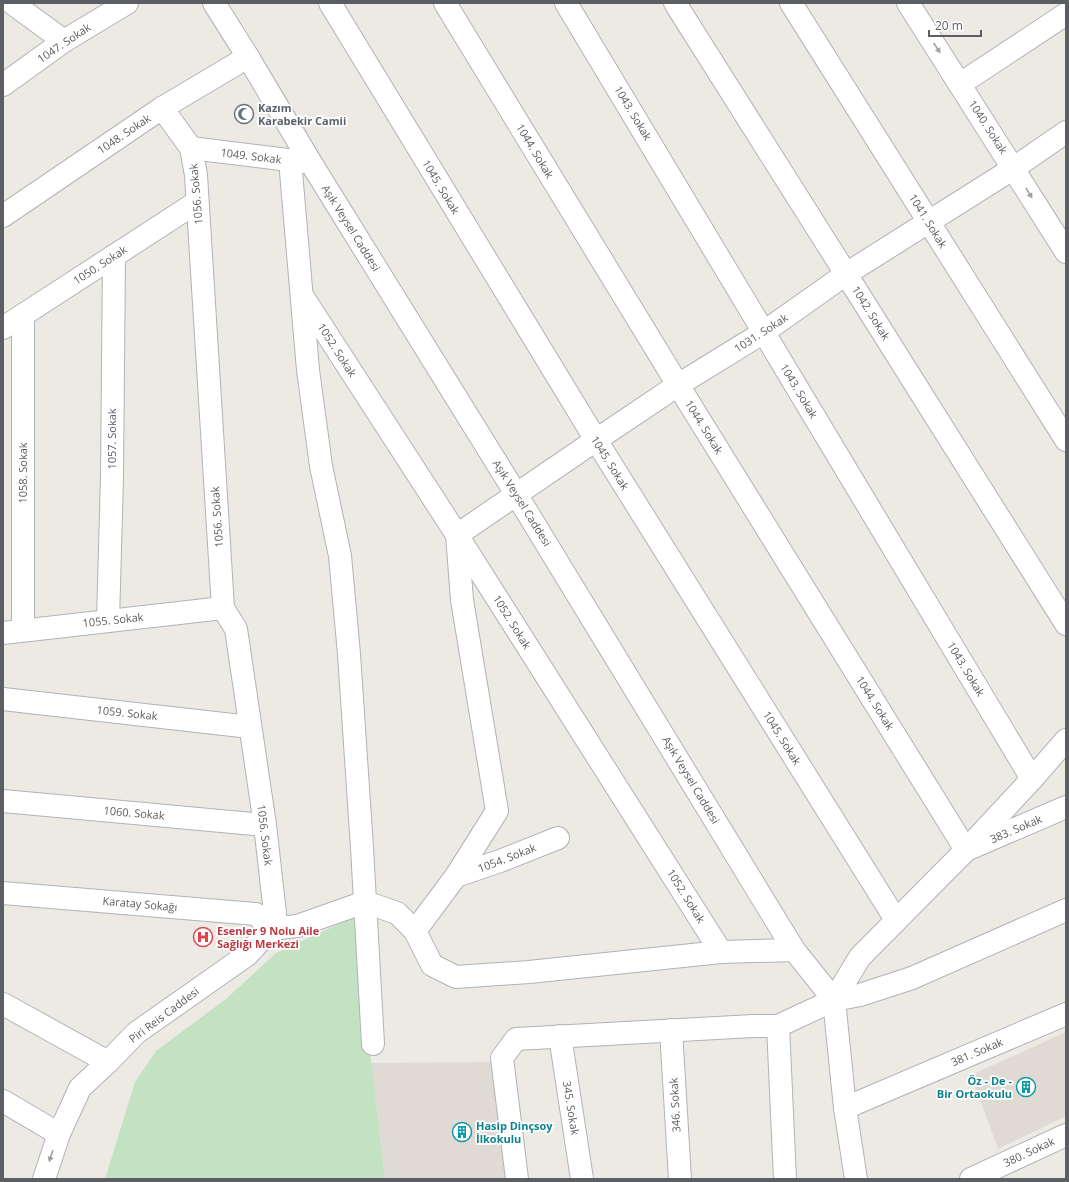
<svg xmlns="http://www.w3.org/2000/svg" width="1069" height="1182" viewBox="0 0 1069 1182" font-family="'Open Sans',sans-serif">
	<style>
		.education { fill: #dfdbd4 }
		.green { fill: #c2e2c1 }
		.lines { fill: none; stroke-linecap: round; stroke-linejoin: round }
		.minor-casing { stroke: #b0b3b7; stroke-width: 24 }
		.minor { stroke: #fff; stroke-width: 22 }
		.oneway { fill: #9d9ea1 }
		.labels { text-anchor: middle; stroke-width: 3.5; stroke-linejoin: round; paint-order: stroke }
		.street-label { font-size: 11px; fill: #5b5e62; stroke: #fff }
		.worship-label { font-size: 11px; font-weight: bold; fill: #5b616d; stroke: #fff; text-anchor: start }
		.health-label { font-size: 11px; font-weight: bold; fill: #be3a42; stroke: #fff; text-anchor: start }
		.culture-label { font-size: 11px; font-weight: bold; fill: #0d838f; stroke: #fff; text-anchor: end }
	</style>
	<rect width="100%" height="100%" fill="#eceae3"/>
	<g class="education">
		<path d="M 1066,1032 L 1066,1116 L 998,1149 L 971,1075 Z"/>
		<path d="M 492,1062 L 509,1179 L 385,1179 L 371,1063 Z"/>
	</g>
	<path class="green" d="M 354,917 L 385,1179 L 105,1179 L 135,1082 L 156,1051 L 226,999 L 276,953 Z"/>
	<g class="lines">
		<defs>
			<g id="minor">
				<path d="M 12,3 L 64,41"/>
				<path d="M 214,3 L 248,57 L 311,163 L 516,494 L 794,950 L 834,1000"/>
				<path d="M 330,3 L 596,440 L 896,920"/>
				<path d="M 445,3 L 678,385 L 966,850 L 1066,807"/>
				<path d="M 566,3 L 1032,779"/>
				<path d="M 675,3 L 846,274 L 1066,624"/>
				<path d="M 791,3 L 1066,440"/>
				<path d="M 908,3 L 1066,252"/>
				<path d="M 960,84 L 1066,14"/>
				<path d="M 3,85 L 64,41 L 127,3"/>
				<path d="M 191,148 L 305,162"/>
				<path d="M 290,160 L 308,370 L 321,466 L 340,556 L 349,654 L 362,848 L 373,1044"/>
				<path d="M 3,216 L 162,108 L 248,57"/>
				<path d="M 303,297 L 457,535 L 721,952"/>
				<path d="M 3,328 L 197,202"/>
				<path d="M 108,621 L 112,477 L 114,256"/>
				<path d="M 23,630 L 23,315"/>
				<path d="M 3,633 L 223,608"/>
				<path d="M 3,699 L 250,727"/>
				<path d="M 3,801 L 265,825"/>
				<path d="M 456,876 L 500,861 L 558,838"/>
				<path d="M 3,893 L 256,914 L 271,929"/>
				<path d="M 271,929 L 297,926 L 365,902 L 397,913 L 415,931 L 432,965 L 456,977 L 529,972 L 721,952 L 794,950"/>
				<path d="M 415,931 L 456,876 L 497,811 L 462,600 L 457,535 L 596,440 L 678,385 L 764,332 L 846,274 L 1014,168 L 1066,132"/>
				<path d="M 834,1000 L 860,995 L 912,978 L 1066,910"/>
				<path d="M 834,1000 L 845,1108 L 856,1179"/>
				<path d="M 3,1004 L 108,1062"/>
				<path d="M 778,1026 L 785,1179"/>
				<path d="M 671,1030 L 680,1179"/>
				<path d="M 560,1036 L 582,1179"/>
				<path d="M 3,1101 L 59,1134"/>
				<path d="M 845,1108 L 1066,1014"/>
				<path d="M 44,1179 L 59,1134 L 80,1088 L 108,1062 L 136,1033 L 247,955 L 271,929 L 276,922 L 265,825 L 236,629 L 223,608 L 196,175 L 191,148 L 162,108"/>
				<path d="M 517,1179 L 502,1058 L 516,1039 L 753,1026 L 778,1026 L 834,1000 L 860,957 L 966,850 L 1032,779 L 1066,740"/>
				<path d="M 971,1179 L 1066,1135"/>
			</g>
		</defs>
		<use href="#minor" class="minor-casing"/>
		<use href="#minor" class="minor"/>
	</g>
	<defs><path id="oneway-solid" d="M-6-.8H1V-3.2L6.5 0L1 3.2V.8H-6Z"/></defs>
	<g class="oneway">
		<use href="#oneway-solid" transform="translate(937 48) rotate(57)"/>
		<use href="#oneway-solid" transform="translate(1029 193) rotate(58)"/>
		<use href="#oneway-solid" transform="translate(51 1156) rotate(108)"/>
	</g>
	<defs>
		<symbol id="mosque-ring" viewBox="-11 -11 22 22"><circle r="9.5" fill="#fff" stroke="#6b7280" stroke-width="1.5"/><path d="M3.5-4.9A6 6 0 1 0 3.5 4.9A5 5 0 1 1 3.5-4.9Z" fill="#6b7280"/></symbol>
		<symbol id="hospital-ring" viewBox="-11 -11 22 22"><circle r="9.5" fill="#fff" stroke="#e0444e" stroke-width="1.5"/><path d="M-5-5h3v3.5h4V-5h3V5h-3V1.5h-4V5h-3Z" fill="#e0444e"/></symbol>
		<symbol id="building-ring" viewBox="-11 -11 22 22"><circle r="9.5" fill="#fff" stroke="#0f9aa8" stroke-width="1.5"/><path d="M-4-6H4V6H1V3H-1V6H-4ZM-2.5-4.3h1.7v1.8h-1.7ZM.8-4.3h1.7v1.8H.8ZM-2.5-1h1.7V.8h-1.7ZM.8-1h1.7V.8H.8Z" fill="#0f9aa8"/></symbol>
	</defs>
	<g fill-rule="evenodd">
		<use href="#mosque-ring" x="233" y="103" width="22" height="22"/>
		<use href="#hospital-ring" x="192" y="926" width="22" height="22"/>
		<use href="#building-ring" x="1015" y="1076" width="22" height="22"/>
		<use href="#building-ring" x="451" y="1121" width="22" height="22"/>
	</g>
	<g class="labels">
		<g class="street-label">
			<text transform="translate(64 43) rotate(-34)" y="4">1047. Sokak</text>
			<text transform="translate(633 113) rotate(59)" y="4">1043. Sokak</text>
			<text transform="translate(988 127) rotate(57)" y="4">1040. Sokak</text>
			<text transform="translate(124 134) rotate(-34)" y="4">1048. Sokak</text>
			<text transform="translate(535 151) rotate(59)" y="4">1044. Sokak</text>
			<text transform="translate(251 156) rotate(7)" y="4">1049. Sokak</text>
			<text transform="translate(441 187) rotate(59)" y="4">1045. Sokak</text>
			<text transform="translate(196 194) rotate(-95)" y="4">1056. Sokak</text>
			<text transform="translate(928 221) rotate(58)" y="4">1041. Sokak</text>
			<text transform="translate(351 228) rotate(58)" y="4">Aşık Veysel Caddesi</text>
			<text transform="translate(100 265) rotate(-33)" y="4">1050. Sokak</text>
			<text transform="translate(871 313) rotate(58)" y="4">1042. Sokak</text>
			<text transform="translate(761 333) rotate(-33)" y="4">1031. Sokak</text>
			<text transform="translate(337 350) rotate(57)" y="4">1052. Sokak</text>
			<text transform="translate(799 391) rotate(59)" y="4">1043. Sokak</text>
			<text transform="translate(704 427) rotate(58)" y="4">1044. Sokak</text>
			<text transform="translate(112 439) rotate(-90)" y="4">1057. Sokak</text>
			<text transform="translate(610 463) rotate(58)" y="4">1045. Sokak</text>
			<text transform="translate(23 473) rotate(-90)" y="4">1058. Sokak</text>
			<text transform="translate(522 503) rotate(58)" y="4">Aşık Veysel Caddesi</text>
			<text transform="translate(217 517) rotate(-94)" y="4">1056. Sokak</text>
			<text transform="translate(113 620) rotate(-6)" y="4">1055. Sokak</text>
			<text transform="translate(512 622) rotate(58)" y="4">1052. Sokak</text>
			<text transform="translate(966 669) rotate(59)" y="4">1043. Sokak</text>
			<text transform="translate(875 703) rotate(58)" y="4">1044. Sokak</text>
			<text transform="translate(127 713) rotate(6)" y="4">1059. Sokak</text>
			<text transform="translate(782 738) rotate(58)" y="4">1045. Sokak</text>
			<text transform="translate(691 780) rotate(59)" y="4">Aşık Veysel Caddesi</text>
			<text transform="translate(134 813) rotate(5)" y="4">1060. Sokak</text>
			<text transform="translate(1016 829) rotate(-23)" y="4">383. Sokak</text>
			<text transform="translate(265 835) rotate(83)" y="4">1056. Sokak</text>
			<text transform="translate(507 858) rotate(-21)" y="4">1054. Sokak</text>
			<text transform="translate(686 896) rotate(58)" y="4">1052. Sokak</text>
			<text transform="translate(140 904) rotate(5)" y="4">Karatay Sokağı</text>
			<text transform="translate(164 1015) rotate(-37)" y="4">Piri Reis Caddesi</text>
			<text transform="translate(977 1052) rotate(-23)" y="4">381. Sokak</text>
			<text transform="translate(675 1105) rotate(-93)" y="4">346. Sokak</text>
			<text transform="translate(571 1108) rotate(81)" y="4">345. Sokak</text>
			<text transform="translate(1029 1152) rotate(-25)" y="4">380. Sokak</text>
		</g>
		<g class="worship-label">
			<text x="258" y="112">Kazım<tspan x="258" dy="13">Karabekir Camii</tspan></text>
		</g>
		<g class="health-label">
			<text x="217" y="935">Esenler 9 Nolu Aile<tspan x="217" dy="13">Sağlığı Merkezi</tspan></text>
		</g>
		<g class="culture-label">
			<text x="1012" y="1085">Öz - De -<tspan x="1012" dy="13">Bir Ortaokulu</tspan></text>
			<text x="476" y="1130" text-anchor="start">Hasip Dinçsoy<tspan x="476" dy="13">İlkokulu</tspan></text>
		</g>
	</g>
	<rect width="1069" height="1182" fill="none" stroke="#5b5e62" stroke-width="8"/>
	<path d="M929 30v6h52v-6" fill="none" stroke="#5b5e62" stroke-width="2"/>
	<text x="935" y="30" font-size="12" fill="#5b5e62" stroke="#ffffff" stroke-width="3" paint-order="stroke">20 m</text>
</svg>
